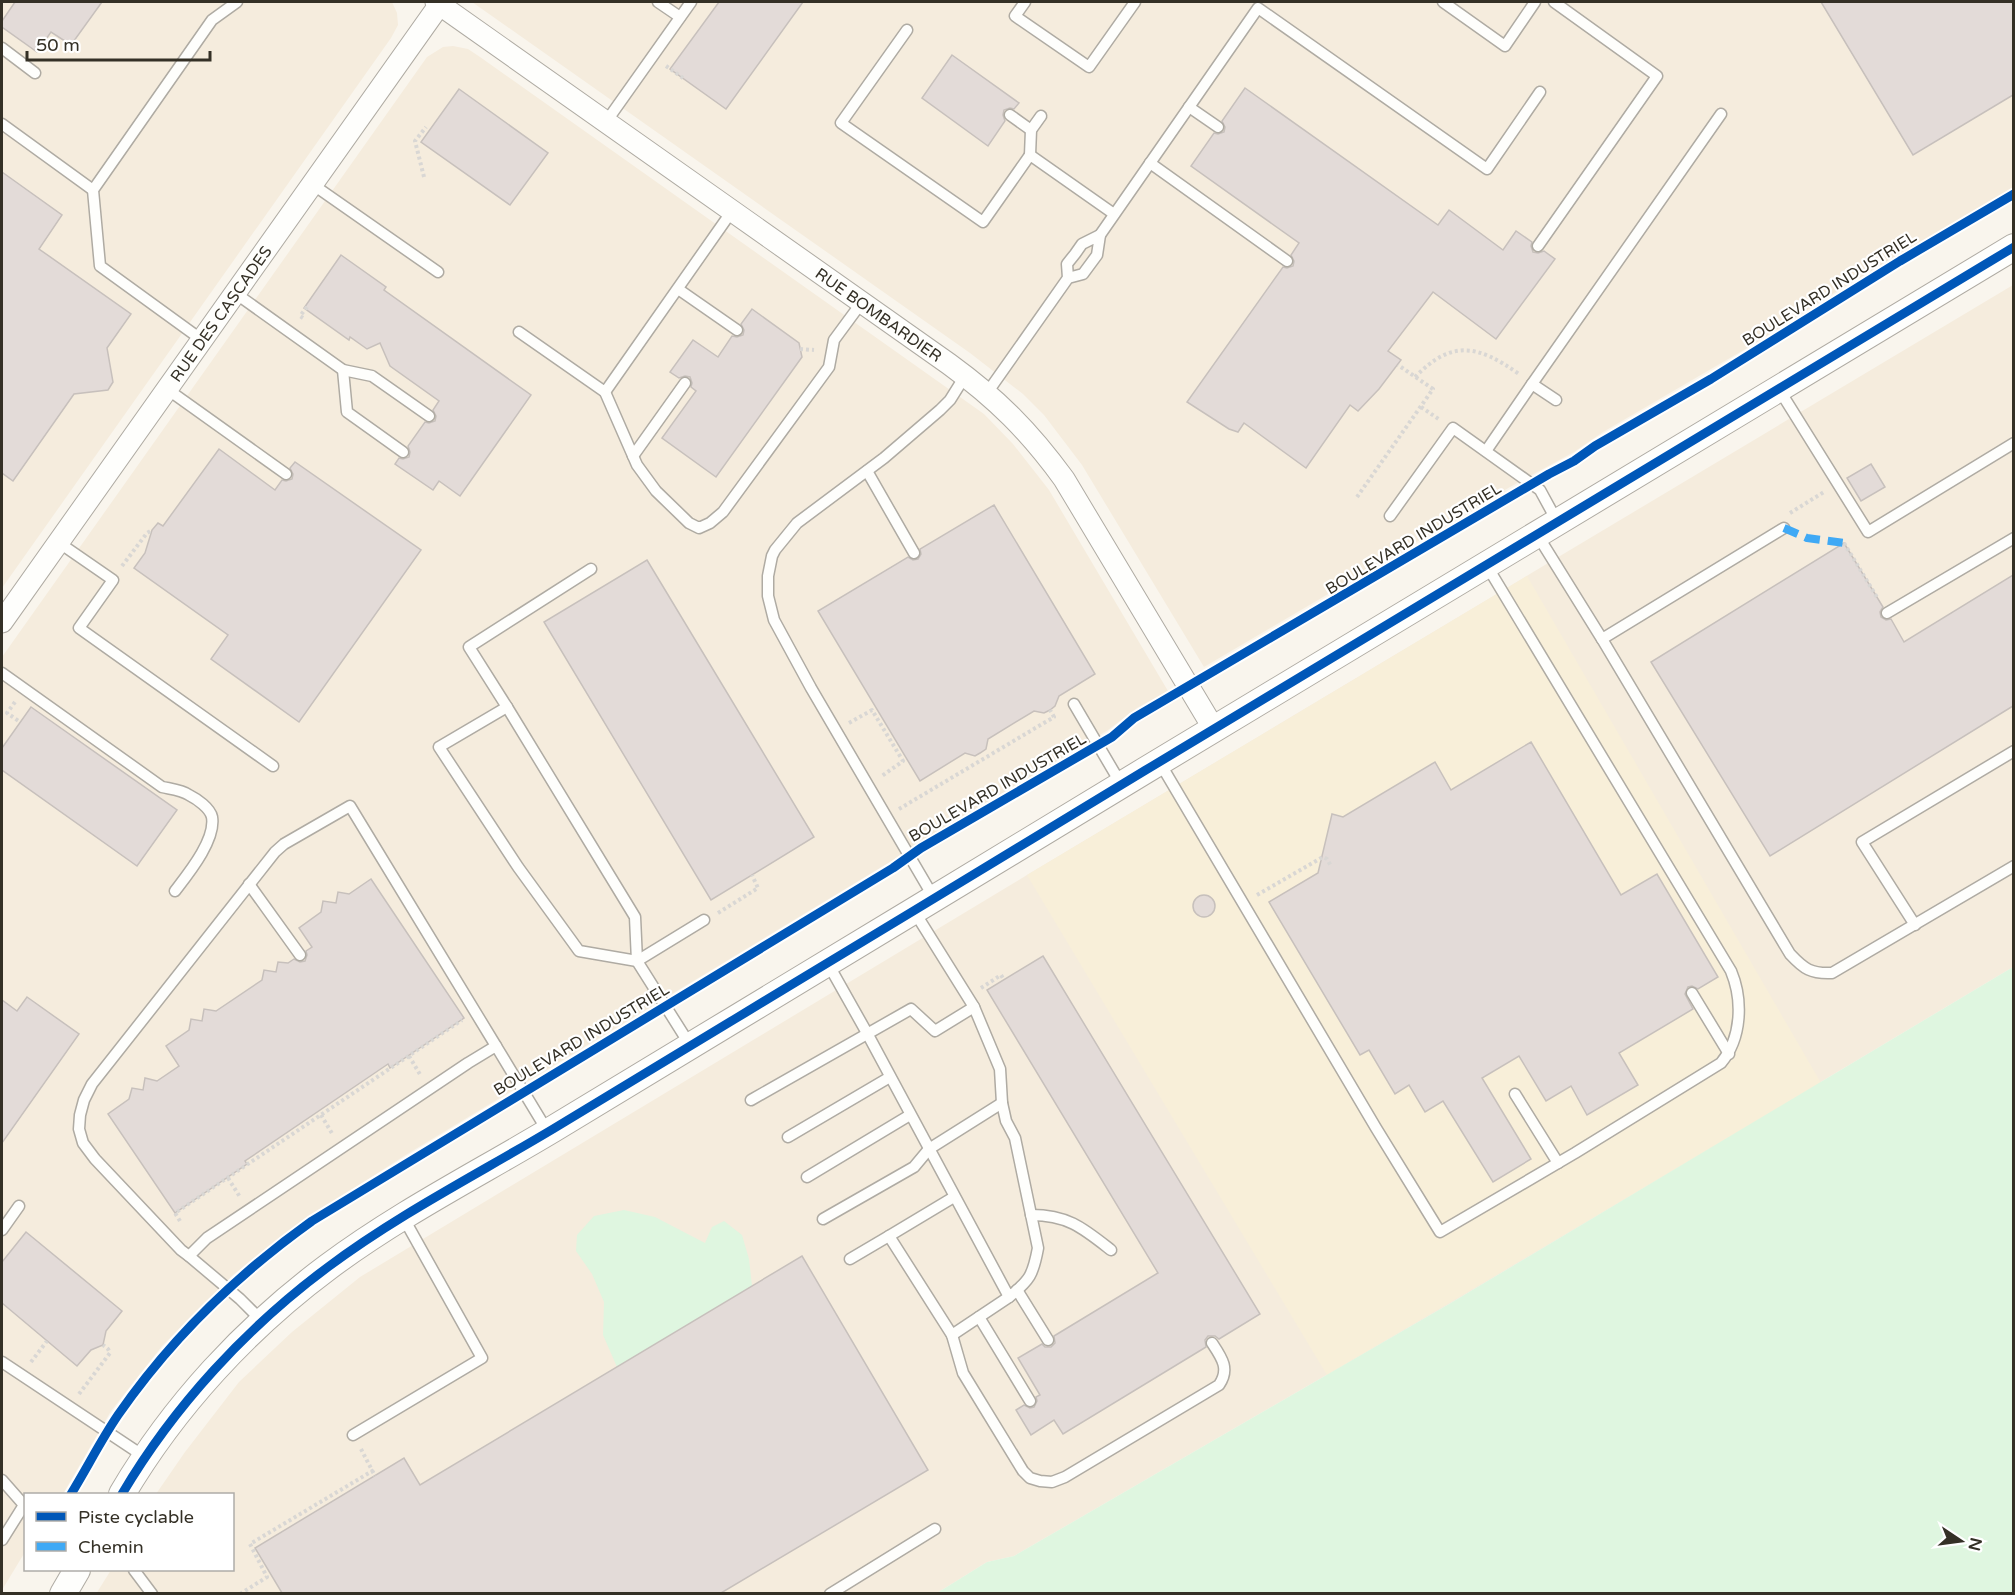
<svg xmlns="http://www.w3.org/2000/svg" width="2015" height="1595" viewBox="0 0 2015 1595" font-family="'Varela Round',sans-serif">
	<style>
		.industrial { fill: #f5ecdd }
		.built { fill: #f8efd9 }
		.green { fill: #dff6e0 }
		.building { fill: #e3dbd8; stroke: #c7c0bc; stroke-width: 1.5 }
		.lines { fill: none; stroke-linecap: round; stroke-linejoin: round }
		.service-casing { stroke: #afaba3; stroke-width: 13 }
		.minor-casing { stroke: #afaba3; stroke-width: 23 }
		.tertiary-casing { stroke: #afaba3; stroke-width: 28 }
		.path { stroke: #d9d7d4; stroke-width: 4; stroke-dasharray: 3 3; stroke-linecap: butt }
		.service { stroke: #fefefc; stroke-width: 10 }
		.minor { stroke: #fefefc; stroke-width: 21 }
		.tertiary { stroke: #fefefc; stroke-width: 26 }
		.quiet { stroke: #3fa9f5; stroke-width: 8; stroke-dasharray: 15 8; stroke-linecap: butt }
		.cycleway-casing { stroke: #fff; stroke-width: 13 }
		.cycleway { stroke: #0057b8; stroke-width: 9 }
		.labels { text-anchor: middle; stroke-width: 4.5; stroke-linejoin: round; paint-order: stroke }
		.street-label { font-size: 16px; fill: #343026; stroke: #fff }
	</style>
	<rect width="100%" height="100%" fill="#f9f5ed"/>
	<g class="industrial">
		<path d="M 2,2 L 392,2 L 397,13 L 398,25 L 391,38 L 2,588 Z"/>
		<path d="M 472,2 L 2013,2 L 2013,187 L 1822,300 L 1759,341 L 1603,432 L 1574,452 L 1510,487 L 1204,667 L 1082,465 L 1044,415 L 1023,394 L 970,353 Z"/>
		<path d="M 453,46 L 468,49 L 480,57 L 984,414 L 1013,444 L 1049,490 L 1168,691 L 1137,708 L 1108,730 L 404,1156 L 325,1207 L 252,1260 L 233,1275 L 162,1346 L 111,1411 L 63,1494 L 26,1494 L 25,1552 L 2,1590 L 2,657 L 427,57 L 443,47 Z"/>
		<path d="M 2013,285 L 2013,967 L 1449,1304 L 1014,1556 L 987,1562 L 937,1593 L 96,1594 L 111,1570 L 232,1570 L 232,1494 L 156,1494 L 185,1452 L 239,1382 L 292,1332 L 360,1277 L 1027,875 Z"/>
	</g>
	<path class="built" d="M 1527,576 L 1821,1083 L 1327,1375 L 1027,875 Z"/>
	<g class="green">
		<path d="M 2013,967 L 2013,1593 L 937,1593 L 987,1562 L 1014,1556 L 1449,1304 Z"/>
		<path d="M 624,1210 L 655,1217 L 705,1243 L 712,1227 L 724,1221 L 742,1235 L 749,1259 L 752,1286 L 617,1367 L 603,1335 L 604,1302 L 592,1274 L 576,1251 L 577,1235 L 594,1216 Z"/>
	</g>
	<g class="building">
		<path d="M 15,2 L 102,2 L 71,45 L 51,32 L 37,52 L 2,27 L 2,21 Z"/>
		<path d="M 719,2 L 803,2 L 726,109 L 670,69 Z"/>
		<path d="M 1821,2 L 2013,2 L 2013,95 L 1913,155 Z"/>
		<path d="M 952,55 L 1019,103 L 1014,109 L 1010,108 L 1004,110 L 1003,115 L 1005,121 L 988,146 L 922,98 Z"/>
		<path d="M 1245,88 L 1438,225 L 1449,210 L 1503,250 L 1516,231 L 1532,242 L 1531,246 L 1533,252 L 1538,253 L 1544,251 L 1555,259 L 1496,339 L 1433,292 L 1388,351 L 1401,360 L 1379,389 L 1358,411 L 1350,405 L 1306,468 L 1244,423 L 1238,432 L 1229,429 L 1187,402 L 1283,267 L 1287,268 L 1293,266 L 1294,261 L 1291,255 L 1299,243 L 1191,166 L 1214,133 L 1218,134 L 1224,132 L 1225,127 L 1222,121 Z"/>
		<path d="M 459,89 L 548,153 L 510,205 L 421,142 Z"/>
		<path d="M 2,172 L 62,215 L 39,249 L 131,314 L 107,348 L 113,382 L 108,390 L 74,394 L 13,481 L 2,473 Z"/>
		<path d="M 341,255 L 386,287 L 384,290 L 531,395 L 460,496 L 439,481 L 433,490 L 395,464 L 399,458 L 403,459 L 409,457 L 410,452 L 408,446 L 425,422 L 429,423 L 435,421 L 436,416 L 433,410 L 439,401 L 390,366 L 380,343 L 367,349 L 350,337 L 349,340 L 304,308 Z"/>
		<path d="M 752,309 L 799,343 L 802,357 L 716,477 L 662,438 L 696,391 L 691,387 L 692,383 L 690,377 L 685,376 L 679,378 L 670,372 L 693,340 L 718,357 L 732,336 L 737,337 L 743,335 L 744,330 L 741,324 Z"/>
		<path d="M 219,449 L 275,490 L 282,480 L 286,481 L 292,479 L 293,474 L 290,468 L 295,462 L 421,550 L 299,722 L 211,659 L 228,635 L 134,568 L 145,553 L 152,530 L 158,523 L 163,526 Z"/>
		<path d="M 1871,464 L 1885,487 L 1861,501 L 1847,478 Z"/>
		<path d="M 994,505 L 1095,674 L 1059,696 L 1055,706 L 1050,710 L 1044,713 L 1034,711 L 988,739 L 986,749 L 980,753 L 975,756 L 965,753 L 920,781 L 818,611 L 908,557 L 913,560 L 918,559 L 921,554 L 920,549 Z"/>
		<path d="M 1844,543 L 1883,607 L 1880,612 L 1881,617 L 1886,620 L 1891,619 L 1904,642 L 2013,575 L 2013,706 L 1770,856 L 1651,662 Z"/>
		<path d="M 647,560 L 814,837 L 711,900 L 544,622 Z"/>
		<path d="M 31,707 L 177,810 L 137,866 L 2,770 L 2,748 Z"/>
		<path d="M 1531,742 L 1621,895 L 1657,874 L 1718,977 L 1698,989 L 1692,986 L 1688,987 L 1685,994 L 1693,1009 L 1619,1053 L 1638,1085 L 1587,1115 L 1571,1086 L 1546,1101 L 1519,1056 L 1482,1078 L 1531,1159 L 1493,1182 L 1443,1101 L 1425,1112 L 1409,1085 L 1395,1094 L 1369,1050 L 1360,1055 L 1269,902 L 1318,873 L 1332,814 L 1343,817 L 1435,762 L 1451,790 Z"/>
		<path d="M 371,879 L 464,1018 L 390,1068 L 388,1064 L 245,1161 L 247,1164 L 175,1213 L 108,1114 L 129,1099 L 132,1088 L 143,1090 L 145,1078 L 157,1081 L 179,1066 L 166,1046 L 189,1030 L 191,1019 L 202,1021 L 204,1009 L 216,1011 L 262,980 L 264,970 L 276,972 L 278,962 L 288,963 L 294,959 L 300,962 L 305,961 L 307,955 L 306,951 L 312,947 L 299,928 L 321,912 L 323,901 L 336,903 L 338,892 L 349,894 Z"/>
		<circle cx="1204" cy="906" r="11"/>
		<path d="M 1043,956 L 1260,1314 L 1219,1339 L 1215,1336 L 1208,1336 L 1205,1340 L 1206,1347 L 1063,1434 L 1054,1420 L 1031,1435 L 1016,1410 L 1024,1405 L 1030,1408 L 1034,1407 L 1037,1401 L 1036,1397 L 1040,1395 L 1018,1358 L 1042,1344 L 1045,1347 L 1051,1347 L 1055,1343 L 1054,1336 L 1158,1273 L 987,990 Z"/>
		<path d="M 27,997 L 79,1034 L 2,1143 L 2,1000 L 17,1011 Z"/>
		<path d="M 26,1232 L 122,1311 L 106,1331 L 103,1345 L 91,1350 L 77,1366 L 2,1303 L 2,1262 Z"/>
		<path d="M 802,1256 L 928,1470 L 721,1593 L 282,1593 L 255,1548 L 404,1458 L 420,1485 Z"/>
	</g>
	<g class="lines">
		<defs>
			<g id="service">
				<path d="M 658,2 L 680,17"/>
				<path d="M 1025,2 L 1015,16 L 1089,67 L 1135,2"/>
				<path d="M 1443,2 L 1505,46 L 1535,2"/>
				<path d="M 907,30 L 841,123 L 983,222 L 1030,155 L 1114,214"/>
				<path d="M 2,48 L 35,73"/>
				<path d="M 1189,107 L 1218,127"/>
				<path d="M 1010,115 L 1031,130"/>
				<path d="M 606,122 L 691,2"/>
				<path d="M 2,124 L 93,190"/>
				<path d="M 1030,155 L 1031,130 L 1041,116"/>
				<path d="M 1150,163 L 1287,261"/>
				<path d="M 312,184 L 438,272"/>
				<path d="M 1100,235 L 1258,8 L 1487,169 L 1540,92"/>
				<path d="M 1538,246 L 1657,76 L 1554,2"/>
				<path d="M 678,289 L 737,330"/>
				<path d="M 235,293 L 343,370 L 372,376 L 429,416"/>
				<path d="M 519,332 L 605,392 L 732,211"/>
				<path d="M 202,340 L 100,266 L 93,190 L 212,20 L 237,2"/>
				<path d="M 343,370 L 347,412 L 403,452"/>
				<path d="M 1532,384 L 1721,114"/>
				<path d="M 167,389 L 286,474"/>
				<path d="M 1780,391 L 1868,532 L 2014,443"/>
				<path d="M 605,392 L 637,465 L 656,491 L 689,523 L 699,528 L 710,523 L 723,512 L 829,367 L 834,340 L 862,302"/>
				<path d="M 987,393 L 1068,278 L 1067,264 L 1075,254 L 1082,244 L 1100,235 L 1097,255 L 1083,274 L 1068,278"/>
				<path d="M 1486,451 L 1532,384 L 1556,400"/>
				<path d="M 633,456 L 685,383"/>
				<path d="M 867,471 L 914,553"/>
				<path d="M 1390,516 L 1453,428 L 1540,490 L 1558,523"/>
				<path d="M 1538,536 L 1602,639 L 1784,528"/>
				<path d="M 58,542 L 113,580 L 79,628 L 273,766"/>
				<path d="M 1887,613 L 2014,538"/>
				<path d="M 1602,639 L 1790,954 C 1804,969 1811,974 1832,973 L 2014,866"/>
				<path d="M 2,673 L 162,787 C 171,789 182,790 189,795 C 197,799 210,808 212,817 C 216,840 188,874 175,891"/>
				<path d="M 1074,704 L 1121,784"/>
				<path d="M 507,707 L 635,917 L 637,961 L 579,951 L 518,867 L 439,747 Z"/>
				<path d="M 507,707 L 469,647 L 591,569"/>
				<path d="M 1160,763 L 1376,1128 L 1440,1232 L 1575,1153 L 1721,1063 C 1742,1038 1743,1000 1731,971 L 1487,566"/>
				<path d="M 249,884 L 300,955"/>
				<path d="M 934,898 L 811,688 L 774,620 L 768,596 L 768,576 L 772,556 L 775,550 L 797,523 L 884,458 L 940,410 L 950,400 L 965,376"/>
				<path d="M 1915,925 L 1862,842 L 2014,751"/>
				<path d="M 827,962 L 867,1033 L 1009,1297 C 1030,1280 1033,1275 1038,1248 L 1015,1138 L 1006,1121 L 1002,1103 L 1000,1069 L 974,1007"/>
				<path d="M 1692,993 L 1729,1054"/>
				<path d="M 690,1045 L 637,961 L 704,920"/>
				<path d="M 1515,1094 L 1558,1163"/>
				<path d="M 751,1100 L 911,1009 L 935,1031 L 974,1007 L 914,911"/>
				<path d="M 788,1137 L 890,1077"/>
				<path d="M 807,1177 L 910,1115"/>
				<path d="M 954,1197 L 889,1236 L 952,1335 L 1009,1297"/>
				<path d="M 1031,1215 C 1068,1215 1083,1228 1111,1250"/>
				<path d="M 823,1219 L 914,1167 L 929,1149 L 1002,1103"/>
				<path d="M 2,1230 L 19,1206"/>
				<path d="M 189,1256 L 181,1250 L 95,1159 L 83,1143 L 79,1129 L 80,1115 L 84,1100 L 92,1084 L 275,852 L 284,844 L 350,806 L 496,1046"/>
				<path d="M 850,1259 L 889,1236"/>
				<path d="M 1017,1290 L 1048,1340"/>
				<path d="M 979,1317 L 1030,1401"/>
				<path d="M 263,1322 L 240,1299 L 189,1256 L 207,1238 L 468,1063 L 496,1046 L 548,1132"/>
				<path d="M 952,1335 L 963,1373 L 1023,1471 L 1030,1478 L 1040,1481 L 1052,1482 L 1065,1477 L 1219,1385 C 1230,1369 1222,1358 1212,1343"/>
				<path d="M 2,1362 L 145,1457"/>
				<path d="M 353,1435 L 482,1358 L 403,1217"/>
				<path d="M 2,1480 L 24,1505"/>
				<path d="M 2,1540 L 24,1505 L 26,1507"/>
				<path d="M 134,1570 L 152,1594"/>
				<path d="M 830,1594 L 935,1529"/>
			</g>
			<g id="minor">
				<path id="s1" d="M 436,2 L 949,364 C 997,399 1029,431 1064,479 L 1214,729"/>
				<path id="s2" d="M 2,622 L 440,4"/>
			</g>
			<g id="tertiary">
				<path d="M 122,1494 C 174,1406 246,1328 328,1267 C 399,1214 478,1174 553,1129 C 673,1056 795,983 915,910 C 1280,687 1649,471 2014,247"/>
				<path d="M 63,1594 L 77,1570"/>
			</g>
		</defs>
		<use href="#service" class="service-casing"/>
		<use href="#minor" class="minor-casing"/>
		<use href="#tertiary" class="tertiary-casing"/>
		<g class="path">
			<path d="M 666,66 L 683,78"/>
			<path d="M 424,177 L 415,141 L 426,127"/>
			<path d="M 303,318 L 300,316 L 307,307"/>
			<path d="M 800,349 L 814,350"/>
			<path d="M 1415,377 C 1452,339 1478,345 1519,374"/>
			<path d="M 1421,407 L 1440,420"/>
			<path d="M 1357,497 L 1433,389 L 1398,365"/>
			<path d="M 1790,513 L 1824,492"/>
			<path d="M 1844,543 L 1878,599"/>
			<path d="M 122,566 L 147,533 L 152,530"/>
			<path d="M 15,702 L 7,713 L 20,722"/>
			<path d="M 849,723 L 872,710 L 903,761 L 882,776"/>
			<path d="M 899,809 L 1054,717 L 1050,710"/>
			<path d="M 1257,895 L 1323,857 L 1327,859 L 1331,866"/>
			<path d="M 718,913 L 758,888 L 752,875"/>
			<path d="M 981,988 L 1001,975 L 1004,980"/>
			<path d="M 409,1056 L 421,1076"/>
			<path d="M 321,1115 L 333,1135"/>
			<path d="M 228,1178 L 240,1197"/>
			<path d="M 180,1221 L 175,1213 L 462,1020"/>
			<path d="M 31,1362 L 47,1341"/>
			<path d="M 79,1394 L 110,1353 L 108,1349 L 103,1345"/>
			<path d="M 361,1449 L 375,1476"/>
			<path d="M 240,1594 L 267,1577 L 250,1544 L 374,1470"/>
		</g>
		<use href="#service" class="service"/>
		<use href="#minor" class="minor"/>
		<use href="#tertiary" class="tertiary"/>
		<path class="quiet" d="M 1784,528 L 1807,538 L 1844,543"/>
		<defs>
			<g id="cycleway">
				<path d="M 71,1494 C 87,1468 101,1440 118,1415 C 170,1340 238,1274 312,1221 L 893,868 L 921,848 L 1112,737 L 1134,718 L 1549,474 L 1574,461 L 1595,446 L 1711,379 L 1900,261 L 2014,194"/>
				<path d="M 122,1494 C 174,1406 246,1328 328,1267 C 399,1214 478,1174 553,1129 C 673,1056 795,983 915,910 C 1280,687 1649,471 2014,247"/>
			</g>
		</defs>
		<use href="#cycleway" class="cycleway-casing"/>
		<use href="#cycleway" class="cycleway"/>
	</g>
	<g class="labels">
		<g class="street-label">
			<text transform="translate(1829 288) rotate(-32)" y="6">BOULEVARD INDUSTRIEL</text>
			<text dy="6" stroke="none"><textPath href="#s2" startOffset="378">RUE DES CASCADES</textPath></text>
			<text dy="6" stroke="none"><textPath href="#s1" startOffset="542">RUE BOMBARDIER</textPath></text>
			<text transform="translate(1413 538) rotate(-31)" y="6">BOULEVARD INDUSTRIEL</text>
			<text transform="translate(997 787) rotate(-30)" y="6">BOULEVARD INDUSTRIEL</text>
			<text transform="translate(581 1039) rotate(-31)" y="6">BOULEVARD INDUSTRIEL</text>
		</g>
	</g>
	<rect width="2015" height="1595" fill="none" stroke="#343026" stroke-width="6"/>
	<rect x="24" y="1493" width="210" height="78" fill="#ffffff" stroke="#aeaca8" stroke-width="1.5"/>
	<rect x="36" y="1512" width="30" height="9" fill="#0057b8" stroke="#aeaca8" stroke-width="1.5"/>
	<text x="78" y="1523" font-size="18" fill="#343026">Piste cyclable</text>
	<rect x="36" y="1542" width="30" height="9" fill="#3fa9f5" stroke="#aeaca8" stroke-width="1.5"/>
	<text x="78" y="1553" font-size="18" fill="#343026">Chemin</text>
	<g transform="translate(1961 1541) rotate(103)" stroke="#ffffff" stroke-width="4.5" paint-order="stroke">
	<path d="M0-4.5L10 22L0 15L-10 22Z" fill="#343026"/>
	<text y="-9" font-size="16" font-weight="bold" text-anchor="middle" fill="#343026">N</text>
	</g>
	<path d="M27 51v9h183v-9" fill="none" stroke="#343026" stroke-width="3"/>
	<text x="36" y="51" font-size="18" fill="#343026" stroke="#ffffff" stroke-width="4.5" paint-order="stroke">50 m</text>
</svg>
